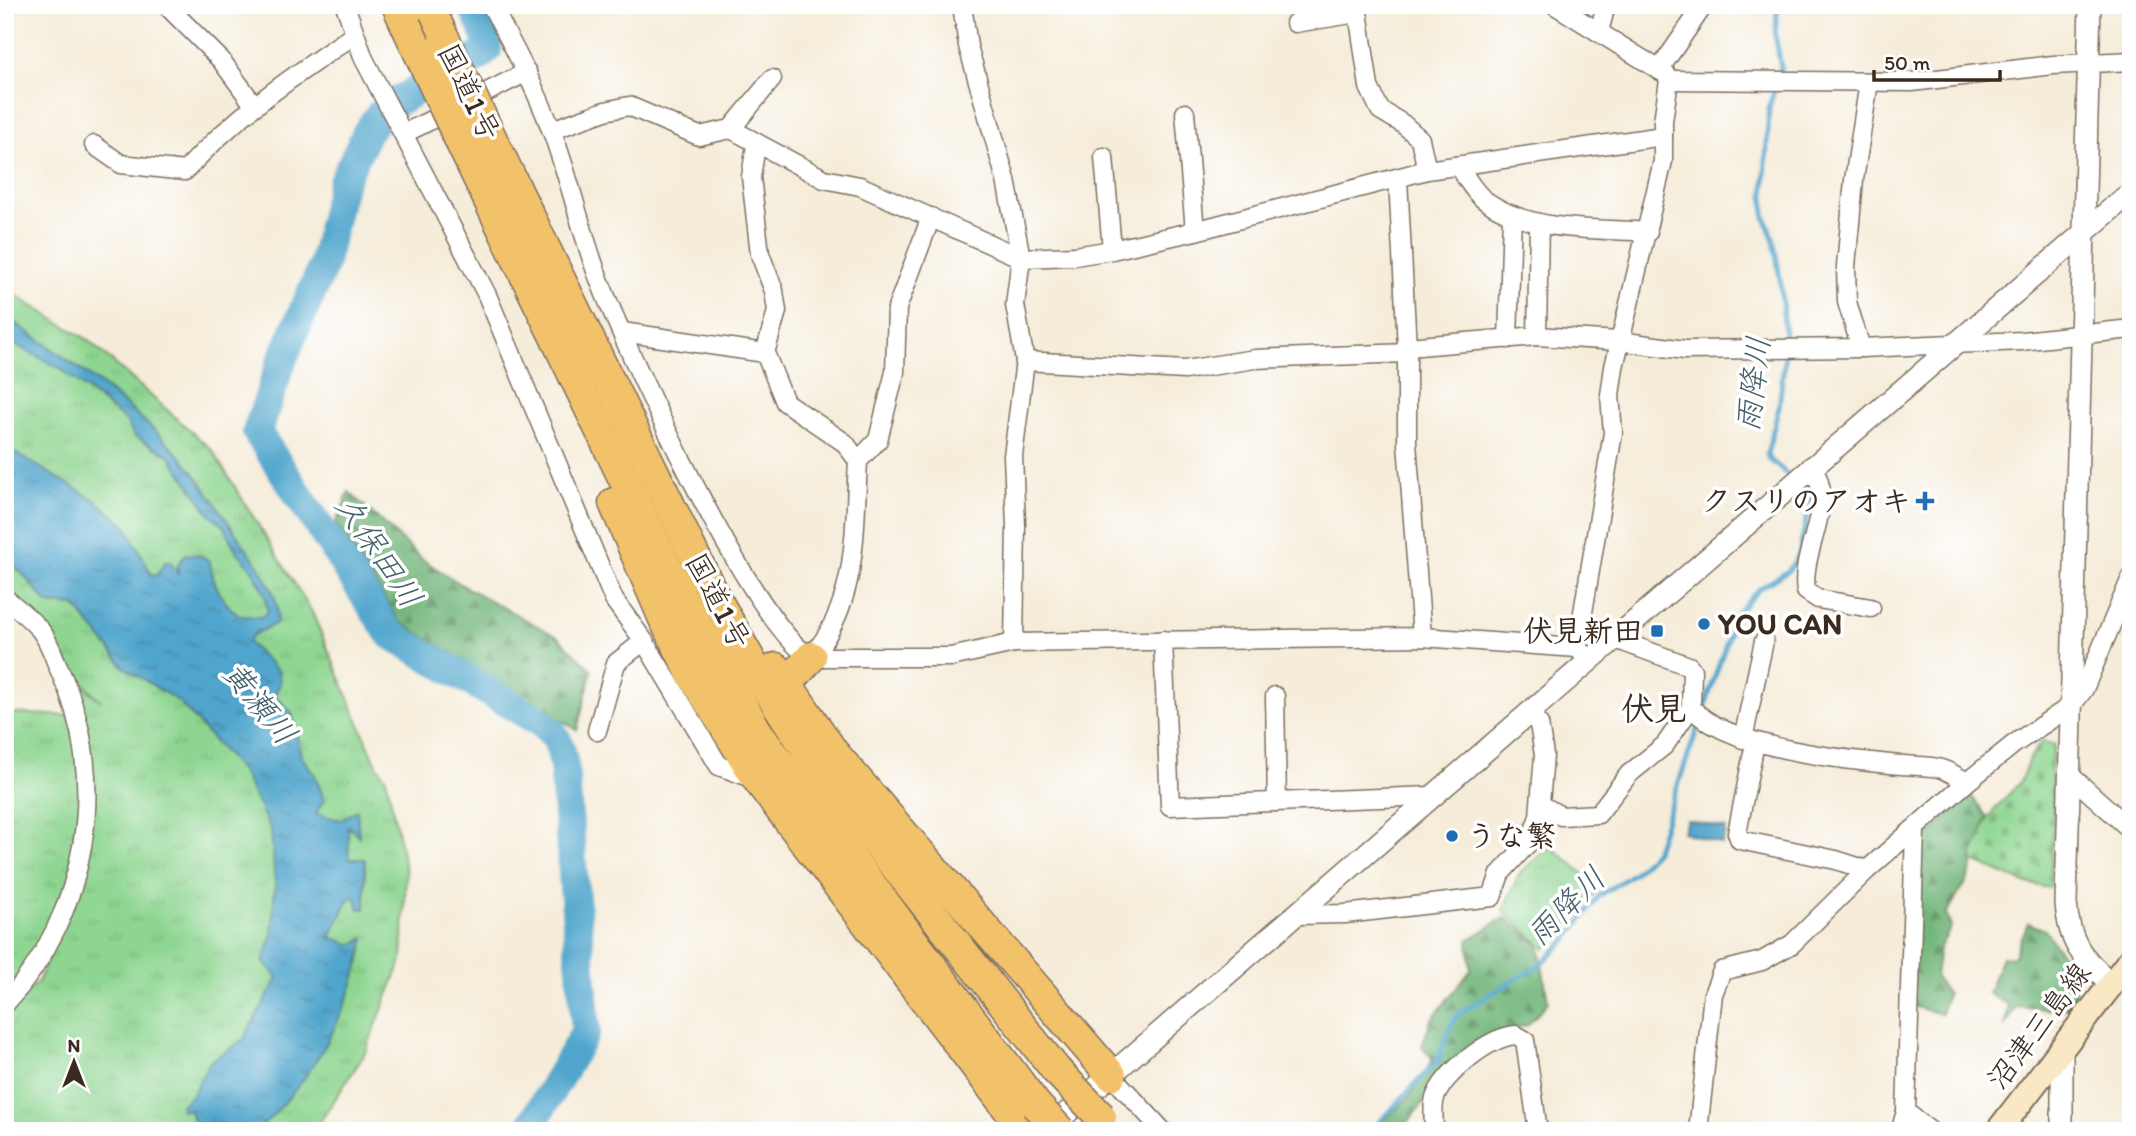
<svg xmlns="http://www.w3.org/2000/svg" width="2136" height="1136" viewBox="0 0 2136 1136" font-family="Itim,'Klee One',sans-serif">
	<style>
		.grass { fill: url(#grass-tufts); stroke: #648057; stroke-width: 2 }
		.forest { fill: url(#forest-firs); stroke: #56704c; stroke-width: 2 }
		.cemetery { fill: url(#cemetery-stones); stroke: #648057; stroke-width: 2 }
		.water { fill: url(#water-ripples); stroke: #466875; stroke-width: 2 }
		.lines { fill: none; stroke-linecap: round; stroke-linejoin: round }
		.stream { stroke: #50a5cc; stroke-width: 5 }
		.river { stroke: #50a5cc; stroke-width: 30 }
		.minor-casing { stroke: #7c6e5f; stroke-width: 21 }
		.tertiary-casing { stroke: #7c6e5f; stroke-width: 24 }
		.secondary-casing { stroke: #7c6e5f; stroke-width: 28 }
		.trunk-casing { stroke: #7c6e5f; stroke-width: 33 }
		.minor { stroke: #fff; stroke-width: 18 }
		.tertiary { stroke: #fff; stroke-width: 21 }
		.secondary { stroke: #fae7c3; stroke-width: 24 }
		.trunk { stroke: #f2c26a; stroke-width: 30 }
		.trunk-bridge-casing { stroke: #7c6e5f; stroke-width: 33; stroke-linecap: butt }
		.trunk-bridge { stroke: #f2c26a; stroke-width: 30 }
		.poi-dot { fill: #1f6fb2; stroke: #fff; stroke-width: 2.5 }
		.labels { text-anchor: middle; stroke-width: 7; stroke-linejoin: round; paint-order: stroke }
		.street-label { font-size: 30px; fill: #3b2a1e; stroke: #fff }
		.poi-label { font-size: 30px; font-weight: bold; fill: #3b2a1e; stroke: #fff; text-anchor: end }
		.water-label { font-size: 32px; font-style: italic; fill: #44616c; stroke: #fff }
		.quarter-label { font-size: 33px; font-weight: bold; fill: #3b2a1e; stroke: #fff }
	</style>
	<defs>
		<pattern id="grass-tufts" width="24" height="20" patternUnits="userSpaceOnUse" patternTransform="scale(1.75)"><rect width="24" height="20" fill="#8dd590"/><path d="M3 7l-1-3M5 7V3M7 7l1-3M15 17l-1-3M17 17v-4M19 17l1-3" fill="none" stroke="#7bb77c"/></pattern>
		<pattern id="forest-firs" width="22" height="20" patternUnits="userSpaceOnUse" patternTransform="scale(1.75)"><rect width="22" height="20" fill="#72b67a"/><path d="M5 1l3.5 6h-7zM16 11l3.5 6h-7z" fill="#5f9463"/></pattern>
		<pattern id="cemetery-stones" width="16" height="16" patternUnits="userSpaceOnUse" patternTransform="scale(1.75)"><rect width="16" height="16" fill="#8dd590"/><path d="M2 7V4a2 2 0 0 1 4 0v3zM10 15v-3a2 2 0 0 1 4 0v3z" fill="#7bb77c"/></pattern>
		<pattern id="water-ripples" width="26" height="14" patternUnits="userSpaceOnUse" patternTransform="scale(1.75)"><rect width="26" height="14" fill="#50a5cc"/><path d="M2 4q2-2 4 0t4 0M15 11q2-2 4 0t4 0" fill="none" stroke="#4487a5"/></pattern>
	</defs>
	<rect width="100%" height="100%" fill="#fff"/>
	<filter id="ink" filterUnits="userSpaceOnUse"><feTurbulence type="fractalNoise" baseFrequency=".0143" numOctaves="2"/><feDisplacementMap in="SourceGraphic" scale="14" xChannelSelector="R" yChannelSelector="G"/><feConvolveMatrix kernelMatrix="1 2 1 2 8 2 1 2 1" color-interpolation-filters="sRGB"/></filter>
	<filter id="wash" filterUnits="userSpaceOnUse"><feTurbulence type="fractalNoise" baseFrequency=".00686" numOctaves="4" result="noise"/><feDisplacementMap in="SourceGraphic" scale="28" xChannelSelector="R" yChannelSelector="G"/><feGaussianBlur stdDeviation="1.57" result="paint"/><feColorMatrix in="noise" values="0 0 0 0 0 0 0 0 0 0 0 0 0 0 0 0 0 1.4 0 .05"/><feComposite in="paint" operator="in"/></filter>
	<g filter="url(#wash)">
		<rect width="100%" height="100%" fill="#f5ecd9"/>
		<g class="grass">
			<path d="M 5,289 L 88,340 L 212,450 L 312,612 L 377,765 L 386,778 L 406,872 L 402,960 L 364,1055 L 314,1131 L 5,1131 L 5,1013 L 38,982 L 60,930 L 5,990 L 5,713 L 74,716 L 67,674 L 101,701 L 48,646 L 5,581 Z"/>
			<path d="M 1550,846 L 1600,887 L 1545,949 L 1503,910 L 1519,874 Z"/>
		</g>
		<g class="forest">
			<path d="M 349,492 L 422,559 L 467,588 L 558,637 L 592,670 L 577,730 L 400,622 L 336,523 Z"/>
			<path d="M 1971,795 L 1987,817 L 1967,881 L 1946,914 L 1951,927 L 1939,949 L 1935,976 L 1947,994 L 1941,1014 L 1908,1005 L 1922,839 Z"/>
			<path d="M 1505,917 L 1539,945 L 1548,1002 L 1528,1025 L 1489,1035 L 1457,1059 L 1401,1131 L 1373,1131 L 1410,1096 L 1433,1059 L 1422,1046 L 1431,1020 L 1471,970 L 1468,940 Z"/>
			<path d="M 2028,923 L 2045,930 L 2075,973 L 2075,1007 L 2056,1010 L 2016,1006 L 2004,1027 L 2008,1005 L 1988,993 L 2002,957 L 2014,956 Z"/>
		</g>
		<path class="cemetery" d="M 2042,741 L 2054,745 C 2054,754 2050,763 2051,772 C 2055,811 2052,849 2050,888 L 2022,882 L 1971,860 L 1989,816 L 2020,782 L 2028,761 Z"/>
		<g class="water">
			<path d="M 5,316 C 66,358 129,401 180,456 C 202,480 220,511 239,538 C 255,561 282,593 277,623 L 253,635 L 248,642 L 279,672 L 280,685 L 274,694 L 292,713 L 301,756 L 315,775 L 324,800 L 316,814 L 341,820 L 357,810 L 359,836 L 348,827 L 349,859 L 365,859 L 365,909 L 359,909 L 355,897 L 350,898 L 330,937 L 353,945 L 365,937 C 351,1012 313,1079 257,1131 L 196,1131 L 190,1110 L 181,1110 L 180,1106 L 192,1095 L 210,1062 L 243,1040 L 278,978 L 263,961 L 272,936 L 275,884 L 271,830 L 242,772 L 179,702 L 124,667 L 75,606 L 48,604 L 22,573 L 5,560 L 5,473 L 15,477 L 5,458 L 5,447 L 95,500 L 126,526 L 152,575 L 157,575 L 165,562 L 170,562 L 178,574 L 178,564 L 186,554 L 202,556 L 210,562 C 213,584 221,603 240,616 L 261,617 L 268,612 L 264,592 L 253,571 L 234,547 L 224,526 L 209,513 L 169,455 L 134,436 L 127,422 L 60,368 L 17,346 L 5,331 Z"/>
			<path d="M 1687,820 L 1726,829 L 1722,844 L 1683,832 Z"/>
		</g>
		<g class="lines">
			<g class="stream">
				<path d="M 1778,5 L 1775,35 L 1781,67 L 1769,108 L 1764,196 L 1765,217 L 1774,241 L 1780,279 L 1786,345 L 1779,407 L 1767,454 L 1769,459 L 1793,479"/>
				<path d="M 1703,712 L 1736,614 L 1759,589 L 1788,571 L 1799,555 L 1811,497 L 1801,485"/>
				<path d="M 1371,1131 L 1438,1060 L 1449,1028 L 1459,1013 L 1541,964 L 1569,937 L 1599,896 L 1633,874 L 1655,852 L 1700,721"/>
			</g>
			<path class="river" d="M 472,5 L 486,35 L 487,49 L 480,56 L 401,99 L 380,114 L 367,132 L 342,184 L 323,266 L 282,360 L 257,432 L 390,634 L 535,719 C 557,734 559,739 564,765 L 586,1031 L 528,1131"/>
		</g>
	</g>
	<g filter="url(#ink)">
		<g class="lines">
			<defs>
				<g id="minor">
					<path d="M 166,5 L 221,60 L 254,105"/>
					<path d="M 345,5 L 364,59 L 487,295 L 614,600 L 644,641 L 719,766 L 758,780"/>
					<path d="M 491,5 C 513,46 535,86 551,129 C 569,176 579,224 596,271 C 621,340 754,629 811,657 L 951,657 L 1014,643 L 1422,637 L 1577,648 L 1589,660"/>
					<path d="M 962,5 L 968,46 L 1006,180 L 1021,258 L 1015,305 L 1025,361 L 1013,456 L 1016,525 L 1014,643"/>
					<path d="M 1357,5 L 1369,87 L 1380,110 L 1403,124 L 1420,139 L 1427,170"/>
					<path d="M 1555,5 L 1666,74 L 1669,80 L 1663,121 L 1663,161 L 1614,367 L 1610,395 L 1613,433 L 1577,648"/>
					<path d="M 1295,23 L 1358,13"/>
					<path d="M 1599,32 L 1606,5"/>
					<path d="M 1659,70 L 1704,5"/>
					<path d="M 1669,80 L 1912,82 L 2053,65 L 2131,61"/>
					<path d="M 1185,113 L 1195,231"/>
					<path d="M 731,129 L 824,179 L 860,186 L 1021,258 L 1075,256 L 1112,250 L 1195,231 L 1427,170 L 1663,136"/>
					<path d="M 552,130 L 605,111 L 629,106 L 699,136 L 731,129 L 772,79"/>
					<path d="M 405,133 L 527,72"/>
					<path d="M 94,145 L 121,164 L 185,171 C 235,116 293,76 354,35"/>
					<path d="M 756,145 L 751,177 L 760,254 L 774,291 L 777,311 L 765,353 L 785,402 L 845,443 L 858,461"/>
					<path d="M 1104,157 L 1112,250"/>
					<path d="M 1459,168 C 1467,178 1475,194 1486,201 C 1531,233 1595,228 1648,232"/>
					<path d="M 1398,179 L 1407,347 L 1407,443 L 1422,637"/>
					<path d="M 622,332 L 765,353"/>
					<path d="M 1537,336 L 1539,223"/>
					<path d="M 1508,339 L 1512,215"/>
					<path d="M 1407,347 L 1537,336 L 1619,341 L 1685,350 L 1861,348 L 2022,341 L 2131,329"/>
					<path d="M 1861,348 L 1847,302 L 1846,266 L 1854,180 L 1869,82"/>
					<path d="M 1025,361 L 1185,370 L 1255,359 L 1407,353"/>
					<path d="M 1811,466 C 1839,501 1799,551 1806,591 L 1818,599 L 1871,608"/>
					<path d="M 5,598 C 17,608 31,619 41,631 C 49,641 54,657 59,669 C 111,779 87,916 5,1004"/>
					<path d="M 1615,639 L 1689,666 L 1692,670 L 1691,707 C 1724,747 1838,759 1890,764 C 1906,766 1922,765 1938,768 C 1948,770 1958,777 1967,782"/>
					<path d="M 1163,640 L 1170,806 L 1432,796"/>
					<path d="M 811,657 C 859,603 854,529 858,461 L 878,440 L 895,372 L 897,308 L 931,217"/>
					<path d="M 1275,696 L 1277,802"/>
					<path d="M 597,731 L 616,663 L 644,641"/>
					<path d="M 1743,739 L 1764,641"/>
					<path d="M 1755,743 L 1737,833 L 1740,840 L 1836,860 L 1867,870"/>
					<path d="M 2070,775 L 2131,830"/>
					<path d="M 1541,805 L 1561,816 L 1598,814 L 1629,774 L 1665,745 L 1691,707"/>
					<path d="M 1295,915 L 1345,914 L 1492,897 L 1500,874 L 1531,840 L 1539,816 L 1544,755 L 1539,724 L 1528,712"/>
					<path d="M 1111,1075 L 1163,1131"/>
					<path d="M 1906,1112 L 1930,1131"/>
					<path d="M 1434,1131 C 1434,1120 1432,1107 1435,1098 C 1444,1073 1489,1037 1516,1035 L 1525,1040 L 1538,1131"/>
					<path d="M 1698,1131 L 1713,994 L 1722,971 L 1762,961 L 1792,944 L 1867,870 L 1967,782 L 2014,744 L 2072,705 L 2084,689 L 2131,578"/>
					<path d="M 1900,1131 L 1906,1112 L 1915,830"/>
				</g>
				<g id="tertiary">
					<path d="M 2090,5 L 2066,903 C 2069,943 2081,956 2110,983"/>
					<path d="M 1046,1131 L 2131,192"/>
					<path d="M 2062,1131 L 2062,1047"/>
				</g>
				<path id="secondary" d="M 1998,1131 L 2131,959"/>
				<g id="trunk">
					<path d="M 397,5 L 406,25"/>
					<path d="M 428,5 L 444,38"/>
					<path d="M 488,131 L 711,590 L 762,681 L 825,777 L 1056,1070"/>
					<path d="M 462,145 L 685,605 L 759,735 L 1035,1104"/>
					<path d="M 614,503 L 664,619 L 692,674 L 758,780 L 1025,1131"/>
					<path d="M 776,668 L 833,752 L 1111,1075"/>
					<path d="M 787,684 L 811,657"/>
				</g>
			</defs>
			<use href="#minor" class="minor-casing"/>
			<use href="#tertiary" class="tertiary-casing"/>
			<use href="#secondary" class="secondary-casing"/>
			<use href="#trunk" class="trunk-casing"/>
			<use href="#minor" class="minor"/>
			<use href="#tertiary" class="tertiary"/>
			<use href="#secondary" class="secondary"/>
			<use href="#trunk" class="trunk"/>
			<defs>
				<g id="trunk-bridge">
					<path d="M 406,25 L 462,145"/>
					<path d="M 444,38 L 488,131"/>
					<path d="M 1056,1070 L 1101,1117"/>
					<path d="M 1035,1104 L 1060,1131"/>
				</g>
			</defs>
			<use href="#trunk-bridge" class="trunk-bridge-casing"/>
			<use href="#trunk-bridge" class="trunk-bridge"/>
		</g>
	</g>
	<g class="poi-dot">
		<path d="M1921.5 490.5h7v7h7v7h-7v7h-7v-7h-7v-7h7z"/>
		<circle cx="1704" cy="624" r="7"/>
		<rect x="1650" y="624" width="14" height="14" rx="3.5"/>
		<circle cx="1452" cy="836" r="7"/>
	</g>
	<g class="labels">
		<g class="street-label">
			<text transform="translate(469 92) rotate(64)" y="10">国道1号</text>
			<text transform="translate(718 601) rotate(62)" y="10">国道1号</text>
			<text transform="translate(2039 1026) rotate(-53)" y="10">沼津三島線</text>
		</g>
		<g class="poi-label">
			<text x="1911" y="511">クスリのアオキ</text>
			<text x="1718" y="634" text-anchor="start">YOU CAN</text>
			<text x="1643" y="641">伏見新田</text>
			<text x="1466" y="846" text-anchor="start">うな繁</text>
		</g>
		<g class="water-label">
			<text transform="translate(1753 384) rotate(-83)" y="11">雨降川</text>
			<text transform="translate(379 551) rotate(56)" y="11">久保田川</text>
			<text transform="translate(260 703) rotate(51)" y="11">黄瀬川</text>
			<text transform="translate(1566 906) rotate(-45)" y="11">雨降川</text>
		</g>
		<g class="quarter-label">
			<text x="1654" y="720">伏見</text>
		</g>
	</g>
	<rect width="2136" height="1136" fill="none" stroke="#fff" stroke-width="28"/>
	<g transform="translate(74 1062)" stroke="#ffffff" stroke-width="5" paint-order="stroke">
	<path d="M0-5L12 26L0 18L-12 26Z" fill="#3b2a1e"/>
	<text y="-10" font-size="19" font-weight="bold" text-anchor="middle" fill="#3b2a1e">N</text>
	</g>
	<path d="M1874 70v10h126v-10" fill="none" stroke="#3b2a1e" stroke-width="3.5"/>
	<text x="1884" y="70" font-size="21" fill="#3b2a1e" stroke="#ffffff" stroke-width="5" paint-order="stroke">50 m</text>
</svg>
